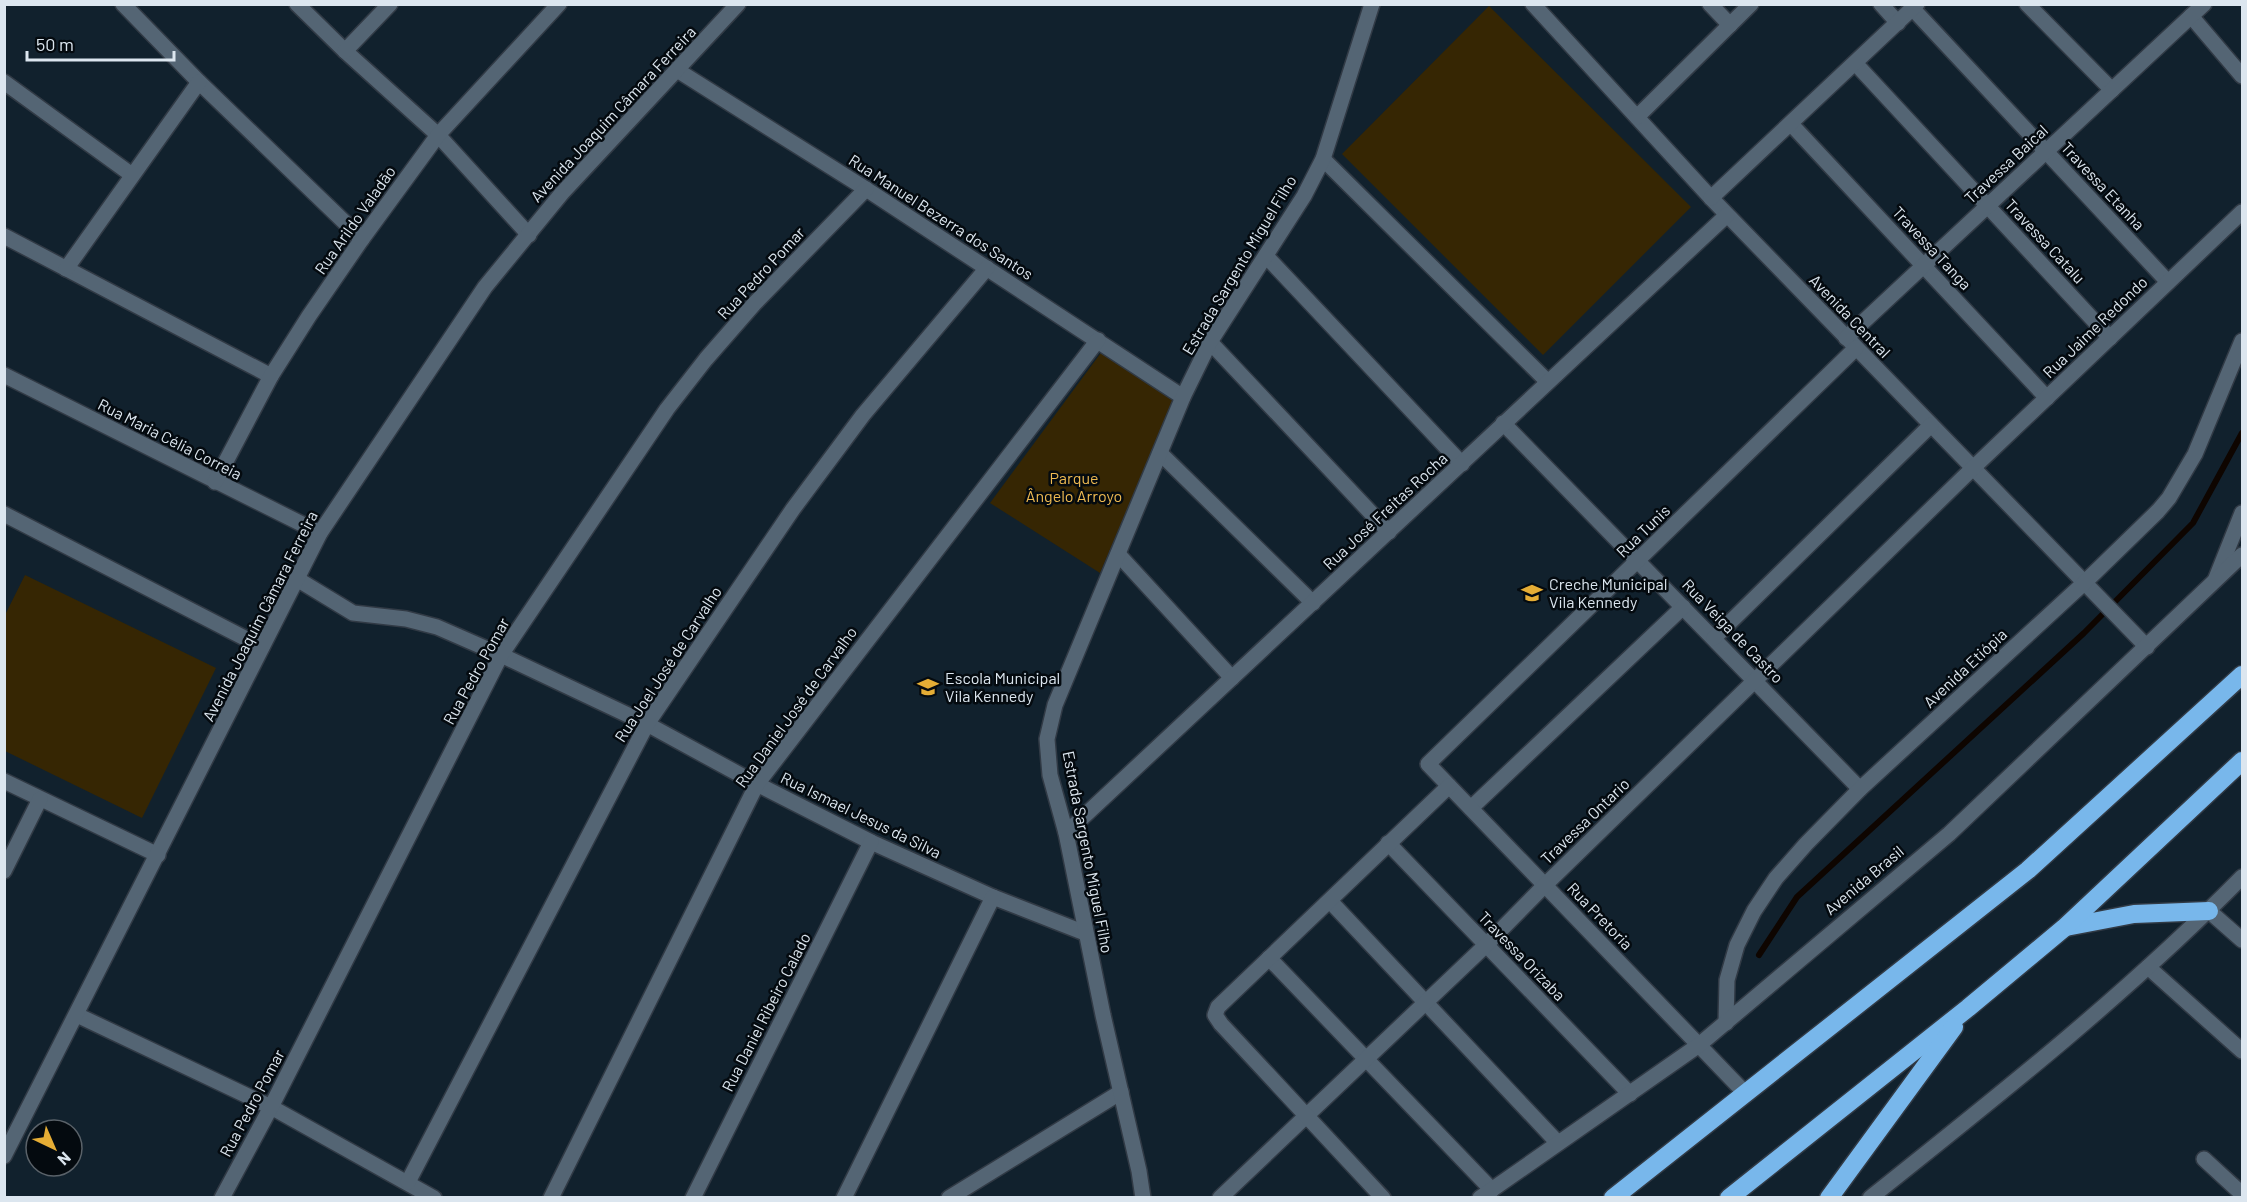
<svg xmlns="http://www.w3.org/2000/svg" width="2247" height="1202" viewBox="0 0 2247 1202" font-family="Barlow,sans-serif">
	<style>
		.green { fill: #362603 }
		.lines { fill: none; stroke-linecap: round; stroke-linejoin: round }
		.stream { stroke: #0e0500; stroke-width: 6 }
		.minor-casing { stroke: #313a45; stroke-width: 18 }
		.highway-casing { stroke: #313a45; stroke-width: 21 }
		.minor { stroke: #546574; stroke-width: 15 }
		.highway { stroke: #78b7eb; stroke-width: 18 }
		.labels { text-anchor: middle; stroke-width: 5; stroke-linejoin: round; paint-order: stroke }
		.street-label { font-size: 16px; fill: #dce6ef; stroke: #040a0f }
		.park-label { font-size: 16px; fill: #eeba52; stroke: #040a0f }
		.poi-label { font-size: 16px; fill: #dce6ef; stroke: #040a0f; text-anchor: start }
	</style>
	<rect width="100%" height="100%" fill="#11212d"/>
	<g class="green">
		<path d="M 1489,6 L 1691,207 L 1543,355 L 1342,154 Z"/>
		<path d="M 1103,350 L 1174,401 L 1100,573 L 990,503 Z"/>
		<path d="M 25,575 L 216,668 L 142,818 L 5,751 L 5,615 Z"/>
	</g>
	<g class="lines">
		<path class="stream" d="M 1759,955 L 1797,897 L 2084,633 L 2193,523 L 2242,433"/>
		<defs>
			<g id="minor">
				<path d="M 123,4 L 199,82 L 362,239"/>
				<path d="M 297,4 L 345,51 L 438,135 L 529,235"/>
				<path d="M 1533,4 L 1711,198 L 2147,647"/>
				<path d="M 1710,4 L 1730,25"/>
				<path d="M 1881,4 L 1898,23"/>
				<path d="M 2027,4 L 2112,90"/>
				<path d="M 1913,9 L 2168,282"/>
				<path d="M 2191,16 L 2242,76"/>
				<path d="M 345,51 L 390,4"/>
				<path d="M 1856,64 L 2110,338"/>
				<path d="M 677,70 L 866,189 L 1183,397"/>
				<path d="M 4,82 L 132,175"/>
				<path d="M 1637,117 L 1751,4"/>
				<path d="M 1791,124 L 2047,398"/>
				<path d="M 1323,159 L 1547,381"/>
				<path d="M 1711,198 L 1917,4"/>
				<path d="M 4,236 L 271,376"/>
				<path d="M 1266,256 L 1462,464"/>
				<path d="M 66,269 L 199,82"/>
				<path d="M 1846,338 L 2204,4"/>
				<path d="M 1210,342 L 1389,532"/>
				<path d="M 4,375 L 320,533"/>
				<path d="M 1503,423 L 1860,789"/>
				<path d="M 1160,453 L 1313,603"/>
				<path d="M 215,482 L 271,376 L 309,316 L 362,239 L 438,135 L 559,4"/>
				<path d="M 4,514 L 262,647"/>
				<path d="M 1118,554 L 1232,678"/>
				<path d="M 2216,578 L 2242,513"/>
				<path d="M 297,579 L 353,613 L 406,619 L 437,627 L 501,655 L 647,724 L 757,784 L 871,842 L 993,897 L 1085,933"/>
				<path d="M 1714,638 L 1931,425"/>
				<path d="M 4,781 L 158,855"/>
				<path d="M 1471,808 L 1683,607"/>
				<path d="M 1066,833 L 1727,215"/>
				<path d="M 1388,843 L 1630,1094"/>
				<path d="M 4,871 L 40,799"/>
				<path d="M 1330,901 L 1558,1143"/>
				<path d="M 2209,911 L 2242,940"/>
				<path d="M 1269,958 L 1492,1190"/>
				<path d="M 2148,967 L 2242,1051"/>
				<path d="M 77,1015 L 271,1107 L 434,1198"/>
				<path d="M 1726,1023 L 1727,980 L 1737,945 L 1754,911 L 1776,878 L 1806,844 L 1860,789 L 2084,583 L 2158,511 L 2169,498 L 2195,454 L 2242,341"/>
				<path d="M 1746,1094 L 1428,764 L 1856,348"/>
				<path d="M 4,1156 L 320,533 L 485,287 L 562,193 L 738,4"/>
				<path d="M 2204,1159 L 2242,1194"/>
				<path d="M 408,1182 L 647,724 L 793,509 L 863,415 L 987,268"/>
				<path d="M 222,1198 L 271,1107 L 501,655 L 667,409 L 706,359 L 754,304 L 866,189"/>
				<path d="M 551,1198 L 757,784 L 1098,340"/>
				<path d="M 693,1198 L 871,842"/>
				<path d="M 844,1198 L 993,897"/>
				<path d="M 949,1198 L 1121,1092"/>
				<path d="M 1143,1198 L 1139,1171 L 1103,1015 L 1066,833 L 1050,775 L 1047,739 L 1055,705 L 1183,397 L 1210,342 L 1304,196 L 1323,159 L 1372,4"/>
				<path d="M 1220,1198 L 1486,945 L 1545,885 L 1973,468 L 2242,212"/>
				<path d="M 1383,1198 L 1221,1024 L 1215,1015 L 1218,1007 L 1449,786"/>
				<path d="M 1480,1198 L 1699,1045 L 1949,834 L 2242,555"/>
				<path d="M 1870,1198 C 1998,1096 2128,993 2242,877"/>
			</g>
			<g id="highway">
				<path d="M 2066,927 L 2134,914 L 2209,911"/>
				<path d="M 1613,1198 L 2028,870 L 2242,675"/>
				<path d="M 1729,1198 L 1968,1008 L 2064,928 L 2242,761"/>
				<path d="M 1829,1198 L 1954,1027"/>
			</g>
		</defs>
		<use href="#minor" class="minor-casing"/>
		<use href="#highway" class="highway-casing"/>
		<use href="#minor" class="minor"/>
		<use href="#highway" class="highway"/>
	</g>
	<defs>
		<symbol id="school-bare" viewBox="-9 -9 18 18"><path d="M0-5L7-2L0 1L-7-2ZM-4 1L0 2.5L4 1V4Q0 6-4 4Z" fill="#e5ad35" stroke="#040a0f" stroke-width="2.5" paint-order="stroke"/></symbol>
	</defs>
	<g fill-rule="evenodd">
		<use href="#school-bare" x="1517" y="578" width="30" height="30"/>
		<use href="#school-bare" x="913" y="672" width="30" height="30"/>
	</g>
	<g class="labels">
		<g class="street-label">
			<text transform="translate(613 114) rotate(-47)" y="6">Avenida Joaquim Câmara Ferreira</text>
			<text transform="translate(2006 164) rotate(-43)" y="6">Travessa Baical</text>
			<text transform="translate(2103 186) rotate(47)" y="6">Travessa Etanha</text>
			<text transform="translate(941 217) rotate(33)" y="6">Rua Manuel Bezerra dos Santos</text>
			<text transform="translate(355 220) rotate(-55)" y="6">Rua Arildo Valadão</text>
			<text transform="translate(2045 241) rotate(47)" y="6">Travessa Catalu</text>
			<text transform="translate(1932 248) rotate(47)" y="6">Travessa Tanga</text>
			<text transform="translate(1239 265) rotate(-59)" y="6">Estrada Sargento Miguel Filho</text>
			<text transform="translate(761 273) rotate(-47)" y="6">Rua Pedro Pomar</text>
			<text transform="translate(1850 316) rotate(46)" y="6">Avenida Central</text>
			<text transform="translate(2095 327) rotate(-44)" y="6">Rua Jaime Redondo</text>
			<text transform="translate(170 439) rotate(27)" y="6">Rua Maria Célia Correia</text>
			<text transform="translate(1385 511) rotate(-43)" y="6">Rua José Freitas Rocha</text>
			<text transform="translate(1643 531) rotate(-44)" y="6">Rua Tunis</text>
			<text transform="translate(260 616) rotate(-63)" y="6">Avenida Joaquim Câmara Ferreira</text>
			<text transform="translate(1733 631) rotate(46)" y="6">Rua Veiga de Castro</text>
			<text transform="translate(668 664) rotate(-57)" y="6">Rua Joel José de Carvalho</text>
			<text transform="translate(1965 668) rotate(-43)" y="6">Avenida Etiópia</text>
			<text transform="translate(476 671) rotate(-61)" y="6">Rua Pedro Pomar</text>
			<text transform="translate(796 707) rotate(-54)" y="6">Rua Daniel José de Carvalho</text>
			<text transform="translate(861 815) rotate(26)" y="6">Rua Ismael Jesus da Silva</text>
			<text transform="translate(1585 821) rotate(-44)" y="6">Travessa Ontario</text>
			<text transform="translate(1088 852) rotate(79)" y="6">Estrada Sargento Miguel Filho</text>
			<text transform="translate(1864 880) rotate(-40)" y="6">Avenida Brasil</text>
			<text transform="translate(1600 916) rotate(46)" y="6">Rua Pretoria</text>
			<text transform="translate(1522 956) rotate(46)" y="6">Travessa Orizaba</text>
			<text transform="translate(766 1012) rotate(-63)" y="6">Rua Daniel Ribeiro Calado</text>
			<text transform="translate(252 1103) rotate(-62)" y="6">Rua Pedro Pomar</text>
		</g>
		<g class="park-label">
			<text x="1074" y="484">Parque<tspan x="1074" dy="18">Ângelo Arroyo</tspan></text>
		</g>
		<g class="poi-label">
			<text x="1549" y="590">Creche Municipal<tspan x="1549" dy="18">Vila Kennedy</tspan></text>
			<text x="945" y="684">Escola Municipal<tspan x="945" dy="18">Vila Kennedy</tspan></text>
		</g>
	</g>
	<rect width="2247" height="1202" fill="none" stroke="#dce6ef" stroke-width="12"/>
	<g transform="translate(54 1148) rotate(136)"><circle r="28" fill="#040a0f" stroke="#5a6269" stroke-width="1.5"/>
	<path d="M0-4.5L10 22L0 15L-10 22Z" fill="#e5ad35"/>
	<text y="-9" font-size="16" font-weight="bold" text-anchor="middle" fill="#dce6ef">N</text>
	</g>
	<path d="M27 51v9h147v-9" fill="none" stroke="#dce6ef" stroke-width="3"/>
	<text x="36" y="51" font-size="18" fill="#dce6ef" stroke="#040a0f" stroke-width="4.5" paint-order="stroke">50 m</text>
</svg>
